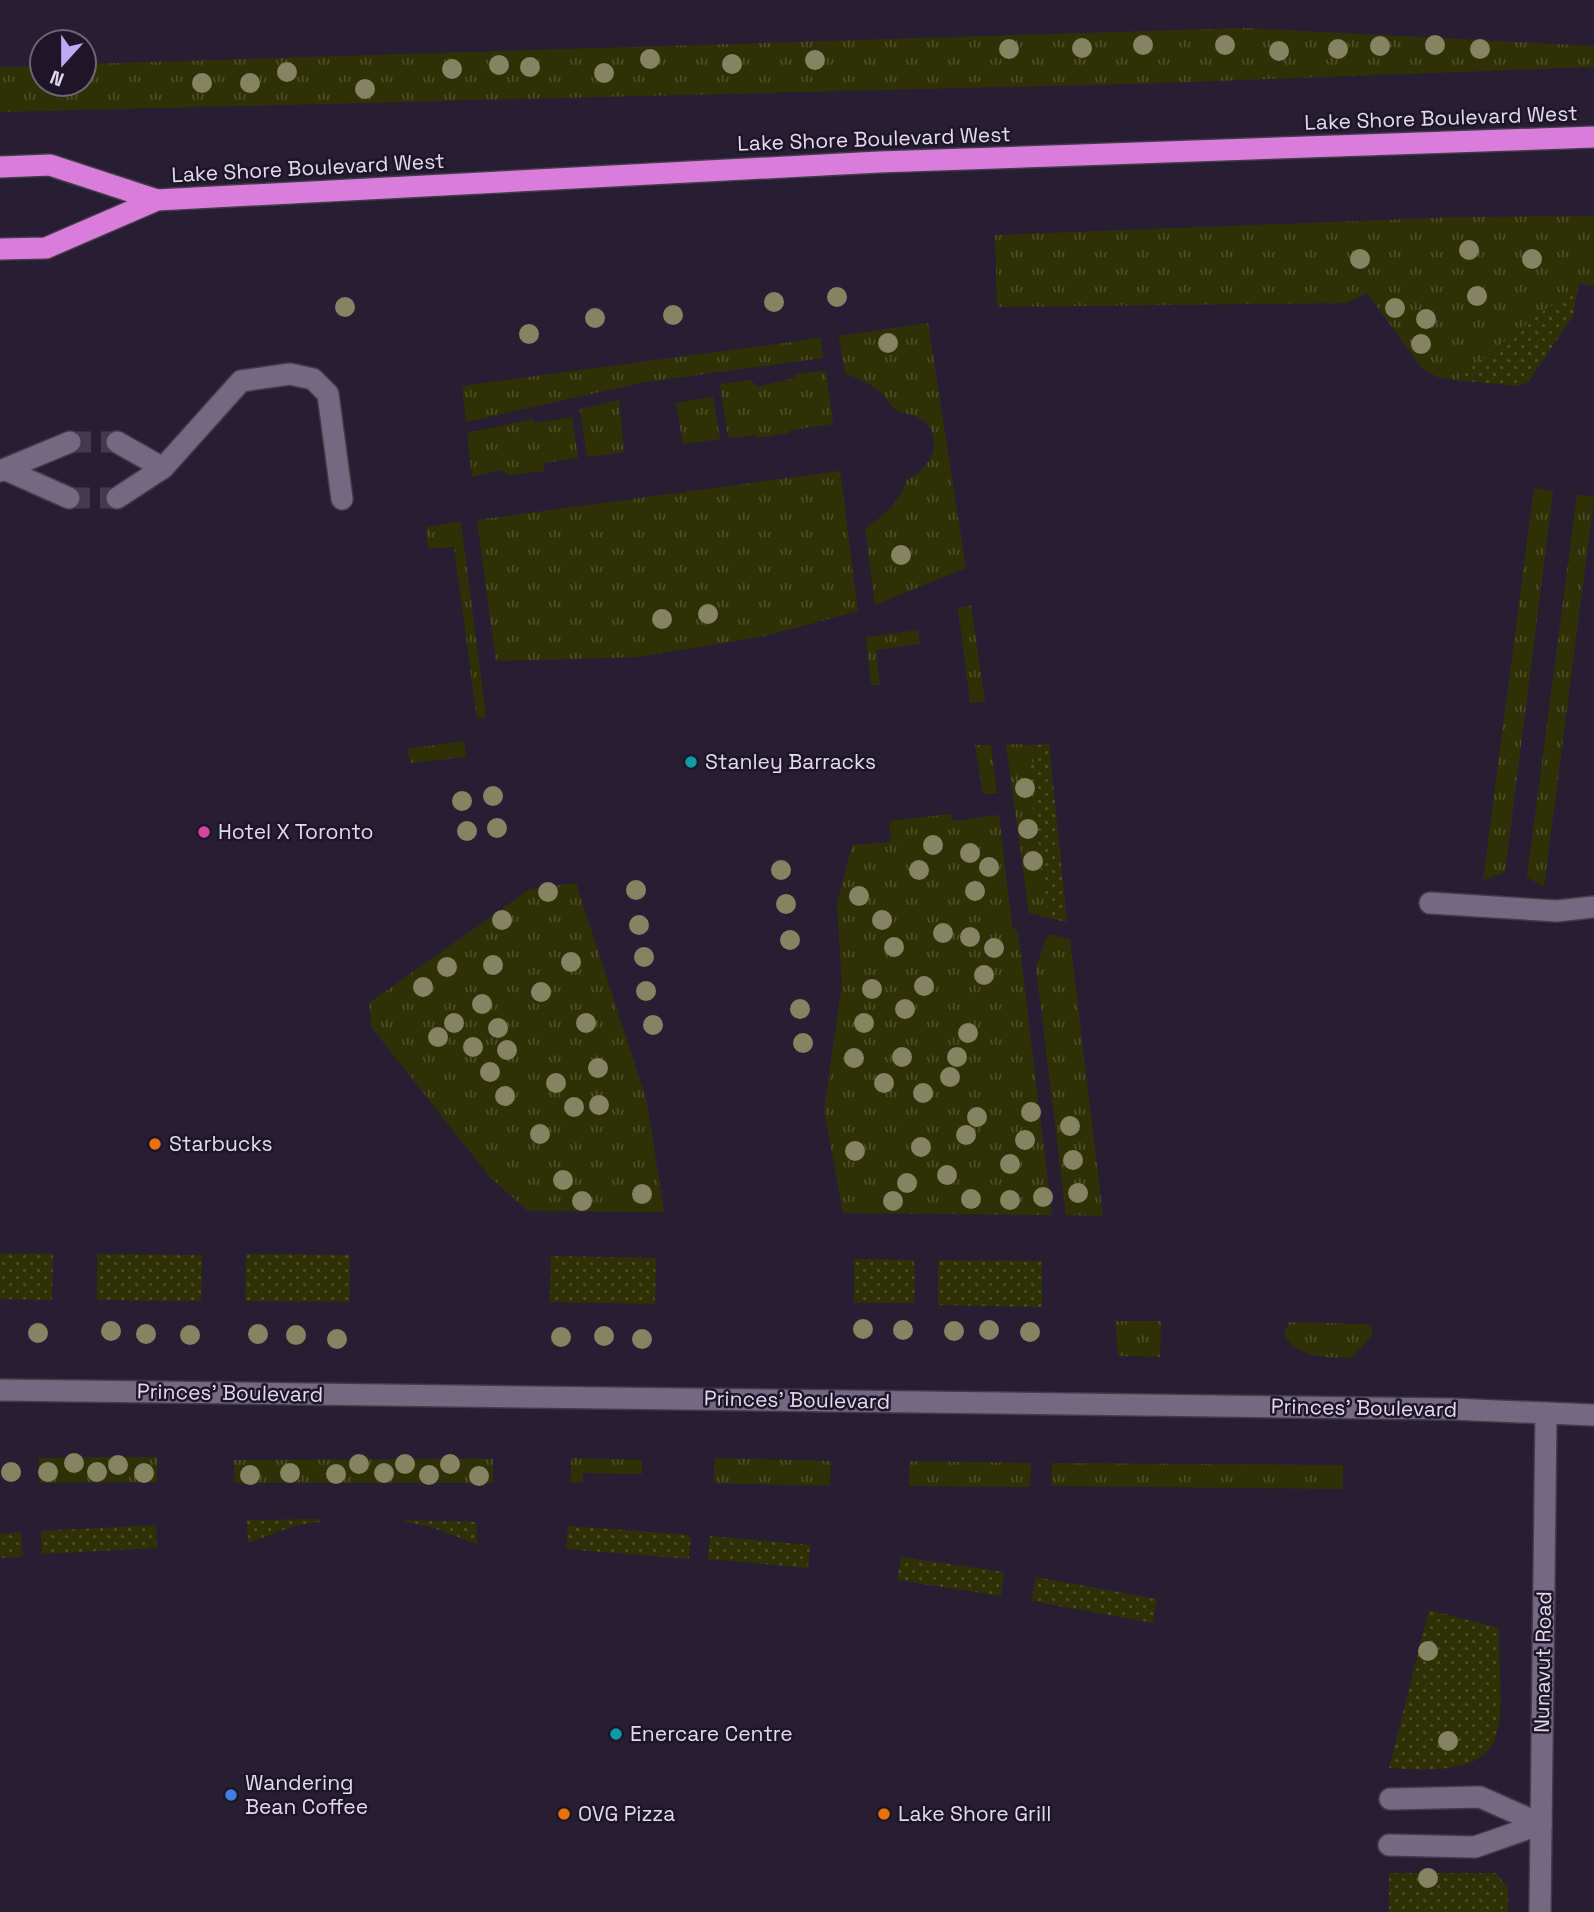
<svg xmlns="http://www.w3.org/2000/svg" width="1594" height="1912" viewBox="0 0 1594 1912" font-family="'Space Grotesk',sans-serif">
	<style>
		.grass { fill: url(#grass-tufts) }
		.garden { fill: url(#garden-dots) }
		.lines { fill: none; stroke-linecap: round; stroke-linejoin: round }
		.minor-tunnel { stroke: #443a4e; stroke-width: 21; stroke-dasharray: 21 10; stroke-linecap: butt }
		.minor-casing { stroke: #423b4c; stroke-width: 24 }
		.highway-casing { stroke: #423b4c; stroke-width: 24 }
		.minor { stroke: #736982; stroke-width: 21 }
		.highway { stroke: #d97cda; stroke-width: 21 }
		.tree { fill: #848463 }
		.culture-dot { fill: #0f9aa8; stroke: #1e1529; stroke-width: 2.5 }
		.hotel-dot { fill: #d1479c; stroke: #1e1529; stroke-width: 2.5 }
		.food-dot { fill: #e8710a; stroke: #1e1529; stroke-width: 2.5 }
		.shop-dot { fill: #3f7fe0; stroke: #1e1529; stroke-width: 2.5 }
		.labels { text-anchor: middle; stroke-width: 5; stroke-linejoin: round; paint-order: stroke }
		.street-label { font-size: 21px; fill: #e1dcea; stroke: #1e1529 }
		.poi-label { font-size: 21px; fill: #e1dcea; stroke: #1e1529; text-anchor: start }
	</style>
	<defs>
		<pattern id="grass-tufts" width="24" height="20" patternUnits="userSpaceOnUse" patternTransform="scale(1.75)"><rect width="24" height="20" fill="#2e3106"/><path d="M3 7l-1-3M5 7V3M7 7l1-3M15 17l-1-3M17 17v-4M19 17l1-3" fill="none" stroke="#4c4e2a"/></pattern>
		<pattern id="garden-dots" width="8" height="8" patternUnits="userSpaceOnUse" patternTransform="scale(1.75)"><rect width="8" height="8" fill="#2e3106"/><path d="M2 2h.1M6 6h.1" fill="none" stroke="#4c4e2a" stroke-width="1.8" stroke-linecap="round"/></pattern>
	</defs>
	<rect width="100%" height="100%" fill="#281e33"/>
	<g class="grass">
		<path d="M 1245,28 L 1594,46 L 1594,67 L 1162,83 L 0,112 L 0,67 L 42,66 L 42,84 L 84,84 L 84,64 Z"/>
		<path d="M 1594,216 L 1594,286 L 1579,283 L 1456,380 L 1437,377 L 1421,367 L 1367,293 L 1347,303 L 997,307 L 995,235 L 1461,217 Z"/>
		<path d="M 928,323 L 966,568 L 875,605 L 865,529 C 885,515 898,503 907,480 C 933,469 947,434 918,417 C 911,413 902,414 897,411 C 892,408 887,399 883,395 C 872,384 859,378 845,374 L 839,336 Z"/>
		<path d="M 821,338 L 823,358 L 645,382 L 466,422 L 462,386 Z"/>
		<path d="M 826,371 L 833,424 L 790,430 L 790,433 L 757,438 L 756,435 L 728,438 L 720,384 L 751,380 L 757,387 L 794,378 L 795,374 Z"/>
		<path d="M 713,397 L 720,439 L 683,444 L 676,403 Z"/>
		<path d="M 619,400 L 624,452 L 587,457 L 580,409 Z"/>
		<path d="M 572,417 L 578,458 L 544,463 L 544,471 L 511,475 L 499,470 L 472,477 L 467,433 L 533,419 L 534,423 Z"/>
		<path d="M 840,471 L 858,611 L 765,636 L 638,657 L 496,661 L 477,520 Z"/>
		<path d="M 1534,488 L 1553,491 L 1505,872 L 1483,880 Z"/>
		<path d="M 1577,495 L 1594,496 L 1594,499 L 1544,887 L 1527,877 Z"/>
		<path d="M 461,522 L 486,717 L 477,719 L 454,547 L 428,549 L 426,527 Z"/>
		<path d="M 971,605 L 985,702 L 970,703 L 958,608 Z"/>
		<path d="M 918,630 L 920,644 L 876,650 L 880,685 L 871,685 L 866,637 Z"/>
		<path d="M 464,741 L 466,757 L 410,763 L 408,749 Z"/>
		<path d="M 1006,744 L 1034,745 L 1036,758 L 1028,771 L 1049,918 L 1029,913 Z"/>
		<path d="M 975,745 L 991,745 L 997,793 L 983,794 Z"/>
		<path d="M 950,814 L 953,821 L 999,815 L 1012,926 L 1018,932 L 1052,1215 L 843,1213 L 824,1110 L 842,984 L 837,904 L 852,845 L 891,842 L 889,821 Z"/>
		<path d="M 576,883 L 647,1102 L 664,1212 L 528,1211 L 490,1177 L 372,1028 L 369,1003 L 530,889 Z"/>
		<path d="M 1048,934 L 1070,939 L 1103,1216 L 1066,1215 L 1036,967 Z"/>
		<path d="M 1115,1321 L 1161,1321 L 1160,1357 L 1118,1356 Z"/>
		<path d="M 1289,1322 L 1365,1324 L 1371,1327 L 1373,1335 L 1351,1358 C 1327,1357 1295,1359 1284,1333 Z"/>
		<path d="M 157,1457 L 157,1482 L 39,1483 L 39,1458 Z"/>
		<path d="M 571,1458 L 642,1460 L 642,1474 L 583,1473 L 583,1483 L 571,1483 Z"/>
		<path d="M 714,1458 L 831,1461 L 830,1486 L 714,1483 Z"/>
		<path d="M 493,1459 L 493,1483 L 235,1483 L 234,1460 Z"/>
		<path d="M 909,1461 L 1031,1463 L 1030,1487 L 909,1486 Z"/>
		<path d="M 1052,1463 L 1343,1465 L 1343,1489 L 1051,1486 Z"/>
	</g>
	<g class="garden">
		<path d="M 1579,283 L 1573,316 L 1528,382 L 1516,386 L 1456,380 Z"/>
		<path d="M 1049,744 L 1067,922 L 1049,918 L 1028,771 L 1036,758 L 1034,745 Z"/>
		<path d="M 0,1253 L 53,1254 L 52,1300 L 0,1299 Z"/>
		<path d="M 97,1254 L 202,1255 L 201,1301 L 97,1300 Z"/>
		<path d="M 246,1254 L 350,1255 L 350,1302 L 245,1301 Z"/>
		<path d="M 551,1256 L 656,1258 L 655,1304 L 550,1302 Z"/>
		<path d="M 854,1259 L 914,1260 L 915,1303 L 854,1303 Z"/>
		<path d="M 938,1260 L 1042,1261 L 1042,1307 L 938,1305 Z"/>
		<path d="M 320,1519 L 320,1522 L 294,1526 L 248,1543 L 247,1520 Z"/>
		<path d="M 404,1520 L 476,1522 L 477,1544 L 428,1526 L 405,1522 Z"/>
		<path d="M 156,1525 L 157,1548 L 42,1554 L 41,1531 Z"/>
		<path d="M 568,1526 L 691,1535 L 689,1559 L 566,1549 Z"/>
		<path d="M 21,1532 L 23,1556 L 0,1558 L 0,1534 Z"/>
		<path d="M 710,1536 L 810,1545 L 808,1568 L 708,1559 Z"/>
		<path d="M 901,1557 L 1004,1572 L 1001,1596 L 897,1580 Z"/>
		<path d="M 1036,1577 L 1157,1599 L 1153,1623 L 1032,1601 Z"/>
		<path d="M 1429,1610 L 1499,1628 C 1499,1734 1522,1778 1389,1768 Z"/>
		<path d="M 1389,1873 L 1496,1873 L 1508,1888 L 1508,1912 L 1389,1912 Z"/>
	</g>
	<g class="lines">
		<g class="minor-tunnel">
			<path d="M 70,442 L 117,442"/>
			<path d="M 69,498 L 117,498"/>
		</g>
		<defs>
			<g id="minor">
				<path d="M 117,442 L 163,468 L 241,381 L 290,374 L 313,379 L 328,394 L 342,499"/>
				<path d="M 6,470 L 69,498"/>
				<path d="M 0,471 L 70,442"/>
				<path d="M 117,498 L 163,468"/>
				<path d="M 1430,903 L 1557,911 L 1594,907"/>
				<path d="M 0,1390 L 1451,1409 L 1594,1415"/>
				<path d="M 1390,1799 L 1480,1797 L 1541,1824"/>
				<path d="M 1389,1845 L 1475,1847 L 1541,1824"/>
				<path d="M 1540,1912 L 1546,1413"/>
			</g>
			<g id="highway">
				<path d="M 0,167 L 50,165 L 157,200"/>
				<path d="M 0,249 L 46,248 L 157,200 L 879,162 L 1594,137"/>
			</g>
		</defs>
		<use href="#minor" class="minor-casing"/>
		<use href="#highway" class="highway-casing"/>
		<use href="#minor" class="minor"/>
		<use href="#highway" class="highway"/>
	</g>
	<g class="tree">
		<circle cx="1143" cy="45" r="10"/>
		<circle cx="1225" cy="45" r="10"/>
		<circle cx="1435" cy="45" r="10"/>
		<circle cx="1380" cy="46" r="10"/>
		<circle cx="1082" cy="48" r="10"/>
		<circle cx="1009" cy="49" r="10"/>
		<circle cx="1338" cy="49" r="10"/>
		<circle cx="1480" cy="49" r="10"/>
		<circle cx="1279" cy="51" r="10"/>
		<circle cx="650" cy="59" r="10"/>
		<circle cx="815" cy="60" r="10"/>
		<circle cx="732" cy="64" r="10"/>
		<circle cx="499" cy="65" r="10"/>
		<circle cx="530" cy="67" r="10"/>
		<circle cx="452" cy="69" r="10"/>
		<circle cx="287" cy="72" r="10"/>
		<circle cx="604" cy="73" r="10"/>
		<circle cx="202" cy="83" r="10"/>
		<circle cx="250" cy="83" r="10"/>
		<circle cx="365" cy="89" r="10"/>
		<circle cx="1469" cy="250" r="10"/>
		<circle cx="1360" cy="259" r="10"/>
		<circle cx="1532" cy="259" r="10"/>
		<circle cx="1477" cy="296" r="10"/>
		<circle cx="837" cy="297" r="10"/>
		<circle cx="774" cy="302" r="10"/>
		<circle cx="345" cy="307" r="10"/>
		<circle cx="1395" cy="308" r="10"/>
		<circle cx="673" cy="315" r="10"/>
		<circle cx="595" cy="318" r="10"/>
		<circle cx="1426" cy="319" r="10"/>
		<circle cx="529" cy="334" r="10"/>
		<circle cx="888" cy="343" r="10"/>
		<circle cx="1421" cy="344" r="10"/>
		<circle cx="901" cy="555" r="10"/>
		<circle cx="708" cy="614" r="10"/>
		<circle cx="662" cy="619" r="10"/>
		<circle cx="1025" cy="788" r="10"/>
		<circle cx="493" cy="796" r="10"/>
		<circle cx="462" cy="801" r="10"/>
		<circle cx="497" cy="828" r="10"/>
		<circle cx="1028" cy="829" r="10"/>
		<circle cx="467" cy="831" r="10"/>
		<circle cx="933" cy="845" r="10"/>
		<circle cx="970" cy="853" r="10"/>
		<circle cx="1033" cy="861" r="10"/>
		<circle cx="989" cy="867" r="10"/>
		<circle cx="781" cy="870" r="10"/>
		<circle cx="919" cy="870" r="10"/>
		<circle cx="636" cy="890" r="10"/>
		<circle cx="975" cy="891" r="10"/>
		<circle cx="548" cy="892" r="10"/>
		<circle cx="859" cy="896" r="10"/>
		<circle cx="786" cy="904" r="10"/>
		<circle cx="502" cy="920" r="10"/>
		<circle cx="882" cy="920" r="10"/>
		<circle cx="639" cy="925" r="10"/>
		<circle cx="943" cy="933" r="10"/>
		<circle cx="970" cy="937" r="10"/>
		<circle cx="790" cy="940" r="10"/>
		<circle cx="894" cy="947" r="10"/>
		<circle cx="994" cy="948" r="10"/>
		<circle cx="644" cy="957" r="10"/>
		<circle cx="571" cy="962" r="10"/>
		<circle cx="493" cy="965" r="10"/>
		<circle cx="447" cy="967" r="10"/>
		<circle cx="984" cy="975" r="10"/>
		<circle cx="924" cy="986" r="10"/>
		<circle cx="423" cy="987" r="10"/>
		<circle cx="872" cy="989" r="10"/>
		<circle cx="646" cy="991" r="10"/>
		<circle cx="541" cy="992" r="10"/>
		<circle cx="482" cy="1004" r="10"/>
		<circle cx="800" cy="1009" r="10"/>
		<circle cx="905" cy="1009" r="10"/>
		<circle cx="454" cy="1023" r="10"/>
		<circle cx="586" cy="1023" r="10"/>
		<circle cx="864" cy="1023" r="10"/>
		<circle cx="653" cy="1025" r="10"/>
		<circle cx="498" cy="1028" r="10"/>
		<circle cx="968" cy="1033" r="10"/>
		<circle cx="438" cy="1037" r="10"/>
		<circle cx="803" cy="1043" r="10"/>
		<circle cx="473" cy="1047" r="10"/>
		<circle cx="507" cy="1050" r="10"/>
		<circle cx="902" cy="1057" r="10"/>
		<circle cx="957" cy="1057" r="10"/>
		<circle cx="854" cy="1058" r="10"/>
		<circle cx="598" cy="1068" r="10"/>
		<circle cx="490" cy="1072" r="10"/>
		<circle cx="950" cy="1077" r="10"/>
		<circle cx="556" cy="1083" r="10"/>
		<circle cx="884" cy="1083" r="10"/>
		<circle cx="923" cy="1093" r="10"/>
		<circle cx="505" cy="1096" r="10"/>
		<circle cx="599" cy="1105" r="10"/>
		<circle cx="574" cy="1107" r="10"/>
		<circle cx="1031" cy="1112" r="10"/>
		<circle cx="977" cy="1117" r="10"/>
		<circle cx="1070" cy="1126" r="10"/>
		<circle cx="540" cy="1134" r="10"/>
		<circle cx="966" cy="1135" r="10"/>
		<circle cx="1025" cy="1140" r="10"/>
		<circle cx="921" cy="1147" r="10"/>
		<circle cx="855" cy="1151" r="10"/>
		<circle cx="1073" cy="1160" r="10"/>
		<circle cx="1010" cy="1164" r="10"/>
		<circle cx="947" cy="1175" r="10"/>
		<circle cx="563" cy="1180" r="10"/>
		<circle cx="907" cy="1183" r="10"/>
		<circle cx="1078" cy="1193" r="10"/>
		<circle cx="642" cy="1194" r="10"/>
		<circle cx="1043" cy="1197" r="10"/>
		<circle cx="971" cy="1199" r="10"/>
		<circle cx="1010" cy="1200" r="10"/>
		<circle cx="582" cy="1201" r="10"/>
		<circle cx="893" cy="1201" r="10"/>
		<circle cx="863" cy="1329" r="10"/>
		<circle cx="903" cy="1330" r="10"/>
		<circle cx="989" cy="1330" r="10"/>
		<circle cx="111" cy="1331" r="10"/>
		<circle cx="954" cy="1331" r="10"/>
		<circle cx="1030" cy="1332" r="10"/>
		<circle cx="38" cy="1333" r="10"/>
		<circle cx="146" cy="1334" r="10"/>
		<circle cx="258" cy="1334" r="10"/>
		<circle cx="190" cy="1335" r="10"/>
		<circle cx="296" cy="1335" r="10"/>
		<circle cx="604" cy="1336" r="10"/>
		<circle cx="561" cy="1337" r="10"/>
		<circle cx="337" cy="1339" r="10"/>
		<circle cx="642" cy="1339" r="10"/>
		<circle cx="74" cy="1463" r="10"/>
		<circle cx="359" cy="1464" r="10"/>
		<circle cx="405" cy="1464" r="10"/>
		<circle cx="450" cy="1464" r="10"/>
		<circle cx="118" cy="1465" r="10"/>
		<circle cx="11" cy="1472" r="10"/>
		<circle cx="48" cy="1472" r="10"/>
		<circle cx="97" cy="1472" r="10"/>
		<circle cx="144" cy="1473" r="10"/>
		<circle cx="290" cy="1473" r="10"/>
		<circle cx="384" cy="1473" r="10"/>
		<circle cx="336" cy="1474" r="10"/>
		<circle cx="250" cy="1475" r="10"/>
		<circle cx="429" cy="1475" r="10"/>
		<circle cx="479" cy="1476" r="10"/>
		<circle cx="1428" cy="1651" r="10"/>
		<circle cx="1448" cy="1741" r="10"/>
		<circle cx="1428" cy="1878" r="10"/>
	</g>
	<g class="culture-dot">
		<circle cx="691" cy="762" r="7"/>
		<circle cx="616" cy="1734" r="7"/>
	</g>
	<circle class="hotel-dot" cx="204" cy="832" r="7"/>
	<g class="food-dot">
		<circle cx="155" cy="1144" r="7"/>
		<circle cx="564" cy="1814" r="7"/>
		<circle cx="884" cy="1814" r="7"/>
	</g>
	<circle class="shop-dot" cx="231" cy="1795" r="7"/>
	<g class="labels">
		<g class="street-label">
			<text transform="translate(1441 118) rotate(-2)" y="7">Lake Shore Boulevard West</text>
			<text transform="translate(874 139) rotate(-2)" y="7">Lake Shore Boulevard West</text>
			<text transform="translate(308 168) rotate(-3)" y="7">Lake Shore Boulevard West</text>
			<text transform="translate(230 1393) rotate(1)" y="7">Princes' Boulevard</text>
			<text transform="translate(797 1400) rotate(1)" y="7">Princes' Boulevard</text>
			<text transform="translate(1364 1408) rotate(1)" y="7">Princes' Boulevard</text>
			<text transform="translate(1543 1662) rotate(-89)" y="7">Nunavut Road</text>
		</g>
		<g class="poi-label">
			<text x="705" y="769">Stanley Barracks</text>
			<text x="218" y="839">Hotel X Toronto</text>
			<text x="169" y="1151">Starbucks</text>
			<text x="630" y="1741">Enercare Centre</text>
			<text x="245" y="1790">Wandering<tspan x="245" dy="24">Bean Coffee</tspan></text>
			<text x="578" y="1821">OVG Pizza</text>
			<text x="898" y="1821">Lake Shore Grill</text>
		</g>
	</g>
	<g transform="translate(63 63) rotate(201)"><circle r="33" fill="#1e1529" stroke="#6c6576" stroke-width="2"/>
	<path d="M0-5L12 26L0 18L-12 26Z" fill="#c0a8f3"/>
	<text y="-10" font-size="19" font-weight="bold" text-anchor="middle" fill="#e1dcea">N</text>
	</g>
</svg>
